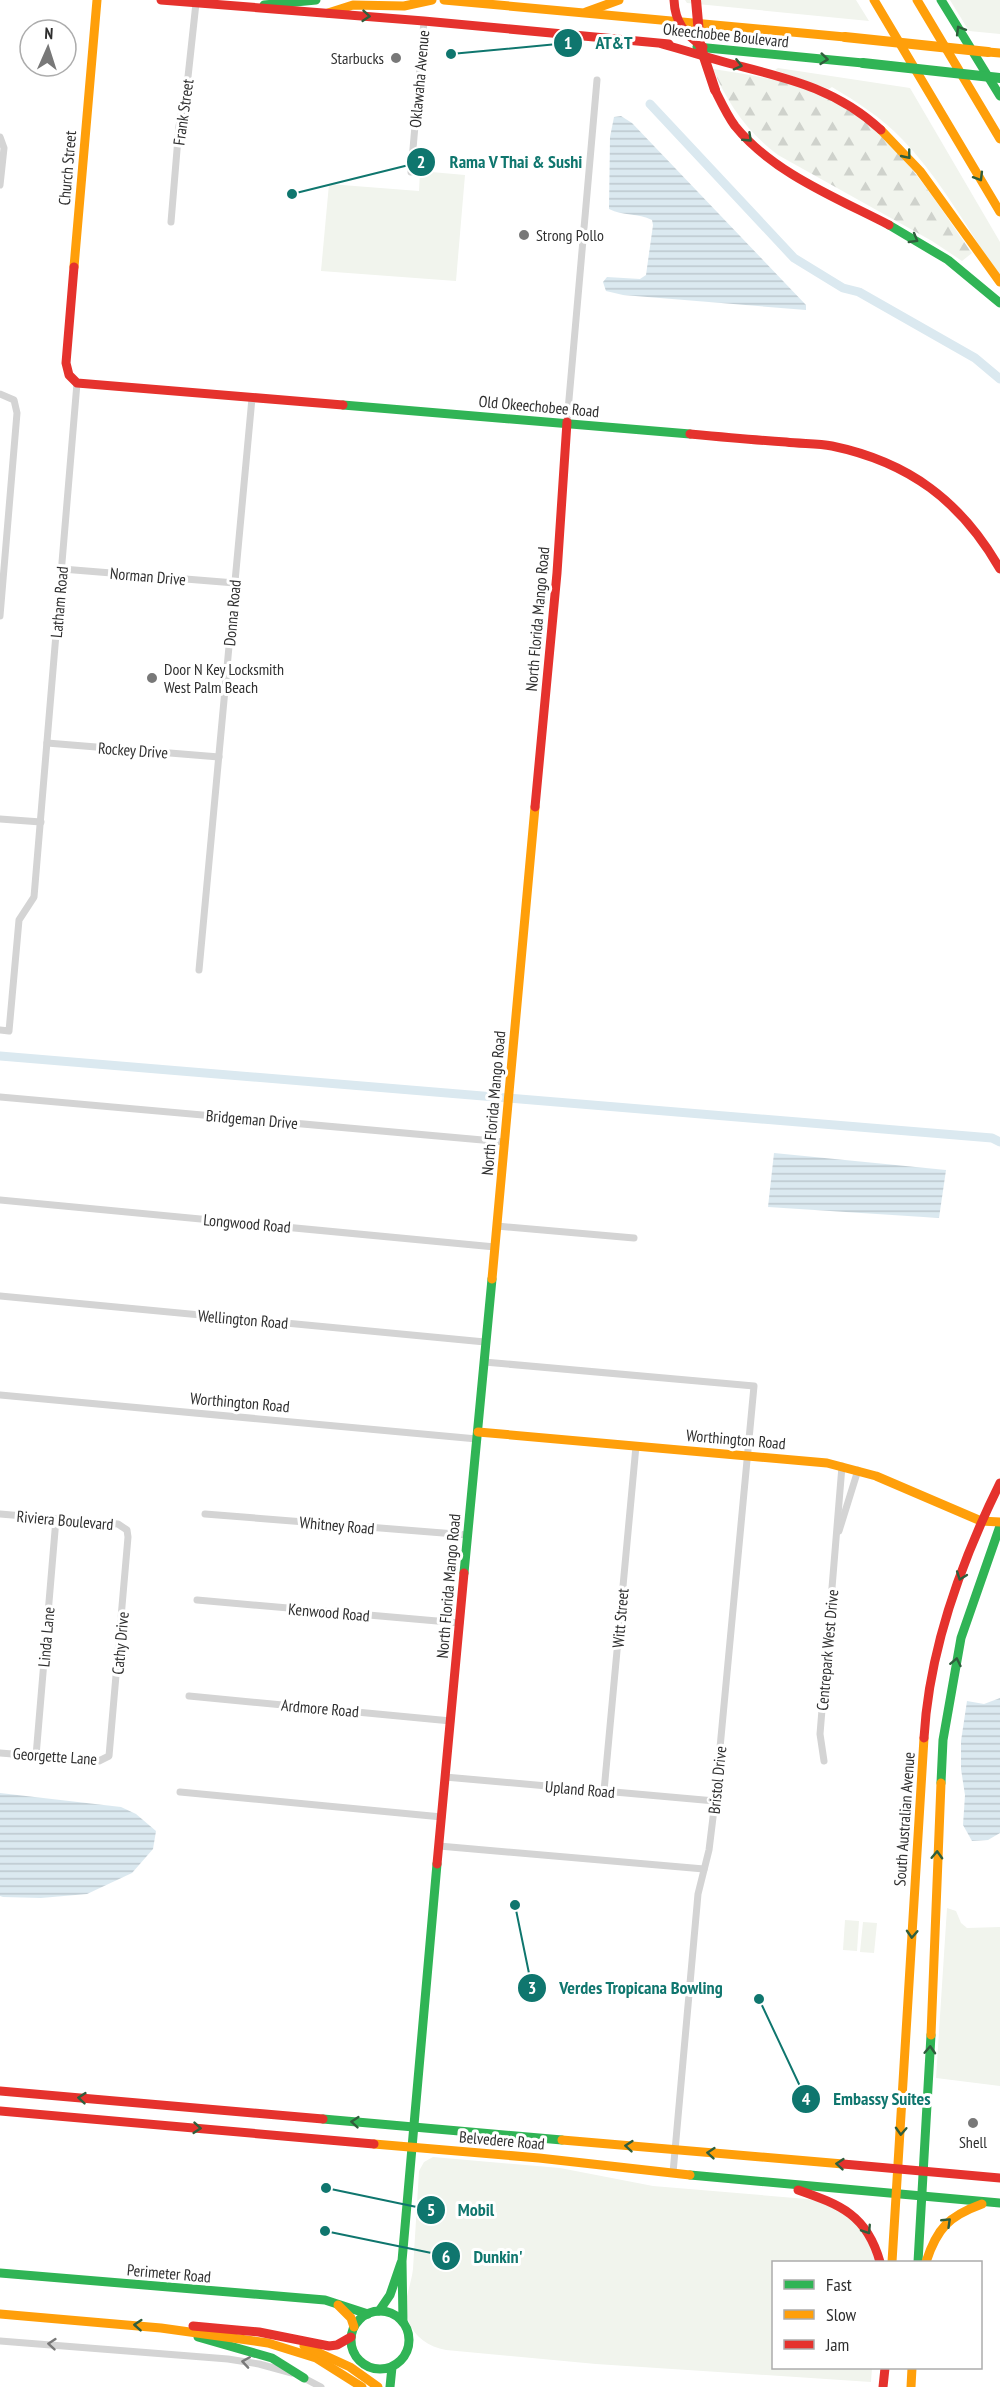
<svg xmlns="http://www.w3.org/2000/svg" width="1000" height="2387" viewBox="0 0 1000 2387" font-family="'PT Sans Narrow',sans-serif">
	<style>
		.grass { fill: #f1f4ed }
		.forest { fill: url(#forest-firs) }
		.water { fill: url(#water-rules) }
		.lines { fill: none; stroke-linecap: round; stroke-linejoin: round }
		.canal { stroke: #dbe9f0; stroke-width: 9 }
		.street { stroke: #d4d4d4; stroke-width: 7 }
		.fast { stroke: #30b455; stroke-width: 9 }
		.slow { stroke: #ff9f0a; stroke-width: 9 }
		.jam { stroke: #e5322d; stroke-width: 9 }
		.fast-bridge { stroke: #30b455; stroke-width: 10 }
		.slow-bridge { stroke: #ff9f0a; stroke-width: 10 }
		.jam-bridge { stroke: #e5322d; stroke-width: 10 }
		.oneway { stroke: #2f5e3c }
		.oneway2 { stroke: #797979 }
		.poi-dot { fill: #787878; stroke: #fff; stroke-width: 2 }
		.labels { text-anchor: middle; stroke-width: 6; stroke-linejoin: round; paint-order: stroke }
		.street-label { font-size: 16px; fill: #2f2f2f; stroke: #fff }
		.poi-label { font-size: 16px; fill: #2f2f2f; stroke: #fff; text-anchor: start }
		.leader { fill: none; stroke: #0f766e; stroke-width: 2 }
		.callout-dot { fill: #0f766e; stroke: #fff; stroke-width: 2 }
		.mark-label { font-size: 18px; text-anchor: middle; font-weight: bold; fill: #fff }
		.callout-label { font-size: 18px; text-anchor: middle; font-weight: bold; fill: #0f766e; stroke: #fff; stroke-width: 6; stroke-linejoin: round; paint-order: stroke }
	</style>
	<defs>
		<pattern id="forest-firs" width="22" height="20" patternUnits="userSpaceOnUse" patternTransform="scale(1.5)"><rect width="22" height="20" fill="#f1f4ed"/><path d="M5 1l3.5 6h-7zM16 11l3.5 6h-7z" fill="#cfd2cc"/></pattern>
		<pattern id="water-rules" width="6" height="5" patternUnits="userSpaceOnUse" patternTransform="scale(1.5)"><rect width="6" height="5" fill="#dbe9f0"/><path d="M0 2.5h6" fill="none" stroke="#bcc8ce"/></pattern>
	</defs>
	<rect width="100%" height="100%" fill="#fff"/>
	<g class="grass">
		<path d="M 685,0 L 856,0 L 869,21 L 687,3 Z"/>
		<path d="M 950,0 L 1000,0 L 1000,34 L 969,31 Z"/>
		<path d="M 778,68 L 910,88 L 1000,242 L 1000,278 C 970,232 940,178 902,139 C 881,117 857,102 832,87 L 829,89 L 775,70 Z"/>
		<path d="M 420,171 L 465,175 L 456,281 L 321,271 L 329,184 L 419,191 Z"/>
		<path d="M 947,1908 L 956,1911 L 961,1923 L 967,1928 L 1000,1927 L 1000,2086 L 936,2078 Z"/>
		<path d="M 845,1920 L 859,1921 L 857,1951 L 843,1950 Z"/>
		<path d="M 863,1922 L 877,1923 L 874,1953 L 860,1952 Z"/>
		<path d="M 433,2157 L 560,2168 L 653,2186 L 807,2199 C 828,2203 851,2212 864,2231 C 870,2240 873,2253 877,2262 L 774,2262 L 774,2368 L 872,2368 L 871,2382 L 596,2364 L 446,2350 C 429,2347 414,2337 408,2320 C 402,2301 411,2287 413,2269 C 415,2236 417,2204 419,2171 L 424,2162 Z"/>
	</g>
	<path class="forest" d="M 713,69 C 745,74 777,79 808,89 C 884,116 928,190 972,253 L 962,261 L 932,241 L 778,155 C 747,132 728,104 713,69 Z"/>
	<g class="water">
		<path d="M 621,116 L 632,123 L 806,305 L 806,310 L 623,295 L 606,291 L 603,282 L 607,277 L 640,279 L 646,275 L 653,225 L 652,220 C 638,213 623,216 609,209 L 610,137 L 614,117 Z"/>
		<path d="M 774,1153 L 946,1170 L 939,1218 L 768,1207 Z"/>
		<path d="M 1000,1698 L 1000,1833 L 988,1840 L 972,1841 L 963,1825 L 965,1795 L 961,1769 L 961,1741 L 967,1701 L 984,1704 Z"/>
		<path d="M 0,1793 L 121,1807 L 136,1814 L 156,1831 L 153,1849 L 132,1873 L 87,1894 L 41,1898 L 3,1897 L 0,1896 Z"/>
	</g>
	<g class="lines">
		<g class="canal">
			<path d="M 650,104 L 794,258 L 843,288 L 859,292 L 975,358 L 1000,379"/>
			<path d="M 0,1056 L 992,1138 L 1000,1142"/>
		</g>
		<g class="street">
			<path d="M 0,137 L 4,148 L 0,185"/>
			<path d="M 411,172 L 424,21"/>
			<path d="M 171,222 L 179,126 L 187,86 L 196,3"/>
			<path d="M 0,394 L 14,400 L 17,413 L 0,616"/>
			<path d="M 567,422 L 597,80"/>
			<path d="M 62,569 L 235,583"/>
			<path d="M 47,743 L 219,757"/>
			<path d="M 0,819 L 41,822"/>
			<path d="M 199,970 L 252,398"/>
			<path d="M 0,1030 L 9,1031 L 19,920 L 34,897 L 77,383"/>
			<path d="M 0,1097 L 505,1142"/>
			<path d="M 0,1200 L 495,1247"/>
			<path d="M 497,1226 L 634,1238"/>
			<path d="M 0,1296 L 485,1342"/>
			<path d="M 484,1362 L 754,1386 L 715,1801 L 709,1850 L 698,1894 L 673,2173"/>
			<path d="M 0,1395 L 477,1439"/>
			<path d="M 0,1514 L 118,1524 L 127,1530 L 128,1537 L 109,1756 L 99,1761 L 0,1753"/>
			<path d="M 205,1514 L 468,1535"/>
			<path d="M 839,1531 L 858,1470"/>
			<path d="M 197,1600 L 460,1623"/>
			<path d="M 189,1696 L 451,1721"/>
			<path d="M 36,1756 L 56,1519"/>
			<path d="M 824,1761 L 820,1734 L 842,1466"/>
			<path d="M 445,1777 L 715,1801"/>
			<path d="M 604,1791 L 636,1446"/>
			<path d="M 180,1792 L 442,1817"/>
			<path d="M 439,1846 L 704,1869"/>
			<path d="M 0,2341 L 228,2359 L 259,2364 L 292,2373"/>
			<path d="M 302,2377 L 321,2387"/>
		</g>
		<g class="fast">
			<path d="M 941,0 L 1000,96"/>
			<path d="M 264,5 L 316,0"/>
			<path d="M 697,47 L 863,63"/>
			<path d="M 889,225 L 948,260 L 1000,303"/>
			<path d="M 343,405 L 690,434"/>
			<path d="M 464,1573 L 492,1279"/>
			<path d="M 941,1783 L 943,1740 L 961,1638 L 1000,1526"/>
			<path d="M 323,2119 L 562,2140"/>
			<path d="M 690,2175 L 1000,2203"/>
			<path d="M 918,2262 L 931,2035"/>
			<path d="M 0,2273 L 325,2300 L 368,2314"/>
			<path d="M 379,2311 L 390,2295 L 401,2263"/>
			<circle cx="380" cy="2340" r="29"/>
			<path d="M 403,2322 L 402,2261 L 437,1864"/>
			<path d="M 198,2337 L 272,2358 L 304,2378"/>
			<path d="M 390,2387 L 392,2367"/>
		</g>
		<g class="slow">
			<path d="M 444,0 L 845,37"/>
			<path d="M 874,0 L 1000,212"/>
			<path d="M 917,0 L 1000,139"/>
			<path d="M 586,12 L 619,0"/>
			<path d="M 328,13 L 353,5 L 404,6 L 432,0"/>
			<path d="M 988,52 L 1000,53"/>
			<path d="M 881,130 L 920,171 L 1000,282"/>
			<path d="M 74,267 L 97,0"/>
			<path d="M 492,1279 L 535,807"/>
			<path d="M 478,1432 L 827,1463 L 876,1476 L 981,1521 L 1000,1522"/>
			<path d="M 931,2035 L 941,1783"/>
			<path d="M 562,2140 L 843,2164"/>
			<path d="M 374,2144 L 539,2158 L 690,2175"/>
			<path d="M 892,2262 L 924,1738"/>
			<path d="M 926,2262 C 937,2228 949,2216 982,2204"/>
			<path d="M 338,2305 L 351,2318 L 354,2327"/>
			<path d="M 0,2314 L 161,2328 L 268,2343 L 316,2358 L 362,2387"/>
			<path d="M 304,2346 L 350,2367 L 378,2387"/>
			<path d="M 911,2387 L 912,2368"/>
		</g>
		<g class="jam">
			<path d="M 161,0 L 424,21 L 669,44"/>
			<path d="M 674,0 C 675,23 685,34 703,47"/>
			<path d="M 662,44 C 684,50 706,57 728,63 C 786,78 836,88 881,130"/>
			<path d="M 715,90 C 721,102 727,115 735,126 C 773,173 837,198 889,225"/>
			<path d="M 74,267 L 66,363 L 69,375 L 77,383 L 343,405"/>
			<path d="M 690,434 C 722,437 754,440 786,442 C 801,444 817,443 832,446 C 909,462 961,501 1000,569"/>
			<path d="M 535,807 L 557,573 L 567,422"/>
			<path d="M 924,1738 C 929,1649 961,1562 1000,1483"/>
			<path d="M 437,1864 L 464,1573"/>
			<path d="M 0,2091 L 323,2119"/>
			<path d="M 0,2111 L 374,2144"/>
			<path d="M 843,2164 L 1000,2178"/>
			<path d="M 798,2190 C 841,2205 867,2215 880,2262"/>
			<path d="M 193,2326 L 259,2332 L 329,2346 L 337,2345 L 351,2337"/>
			<path d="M 883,2387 L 885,2368"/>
		</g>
		<path class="fast-bridge" d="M 863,63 L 1000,78"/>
		<path class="slow-bridge" d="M 845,37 L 988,52"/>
		<path class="jam-bridge" d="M 696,0 L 700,45 L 715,90"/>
	</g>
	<defs><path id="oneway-chevron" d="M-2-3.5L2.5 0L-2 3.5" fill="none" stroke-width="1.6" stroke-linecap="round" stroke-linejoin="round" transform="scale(1.5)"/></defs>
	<g class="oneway">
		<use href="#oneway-chevron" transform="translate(366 16) rotate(5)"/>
		<use href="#oneway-chevron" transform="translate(960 30) rotate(-121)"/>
		<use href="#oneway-chevron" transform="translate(824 59) rotate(6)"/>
		<use href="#oneway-chevron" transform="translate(738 65) rotate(14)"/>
		<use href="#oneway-chevron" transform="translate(748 138) rotate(43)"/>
		<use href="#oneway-chevron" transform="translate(907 155) rotate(51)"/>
		<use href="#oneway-chevron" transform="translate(979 177) rotate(59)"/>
		<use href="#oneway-chevron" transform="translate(914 239) rotate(30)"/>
		<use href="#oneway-chevron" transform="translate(961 1576) rotate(110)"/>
		<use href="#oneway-chevron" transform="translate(956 1662) rotate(-78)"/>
		<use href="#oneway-chevron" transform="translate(937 1855) rotate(-88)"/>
		<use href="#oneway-chevron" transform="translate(912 1934) rotate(93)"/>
		<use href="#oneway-chevron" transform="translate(930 2050) rotate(-87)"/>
		<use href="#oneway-chevron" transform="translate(82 2098) rotate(-175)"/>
		<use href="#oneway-chevron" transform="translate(355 2122) rotate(-175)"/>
		<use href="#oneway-chevron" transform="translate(197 2128) rotate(5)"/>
		<use href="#oneway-chevron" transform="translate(901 2131) rotate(93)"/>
		<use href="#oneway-chevron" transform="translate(629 2146) rotate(-175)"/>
		<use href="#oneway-chevron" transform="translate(711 2153) rotate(-175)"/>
		<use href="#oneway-chevron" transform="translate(840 2164) rotate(-175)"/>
		<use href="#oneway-chevron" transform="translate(947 2222) rotate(-44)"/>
		<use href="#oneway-chevron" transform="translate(867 2230) rotate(57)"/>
		<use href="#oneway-chevron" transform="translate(138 2325) rotate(-176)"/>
	</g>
	<g class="oneway2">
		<use href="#oneway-chevron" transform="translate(52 2344) rotate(-175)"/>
		<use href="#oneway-chevron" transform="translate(246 2362) rotate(-171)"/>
	</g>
	<g class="poi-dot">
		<circle cx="396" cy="58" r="6"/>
		<circle cx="524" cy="235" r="6"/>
		<circle cx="152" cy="678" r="6"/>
		<circle cx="973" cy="2123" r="6"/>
	</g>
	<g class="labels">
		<g class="street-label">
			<text transform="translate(726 35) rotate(6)" y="6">Okeechobee Boulevard</text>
			<text transform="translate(419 79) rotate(-85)" y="6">Oklawaha Avenue</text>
			<text transform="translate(183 112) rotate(-82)" y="6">Frank Street</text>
			<text transform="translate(67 168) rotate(-85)" y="6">Church Street</text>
			<text transform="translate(539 406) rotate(5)" y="6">Old Okeechobee Road</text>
			<text transform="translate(148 576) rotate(5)" y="6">Norman Drive</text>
			<text transform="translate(59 602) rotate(-85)" y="6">Latham Road</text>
			<text transform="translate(232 613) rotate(-85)" y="6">Donna Road</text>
			<text transform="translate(537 619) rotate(-85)" y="6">North Florida Mango Road</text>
			<text transform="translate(133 750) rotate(4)" y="6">Rockey Drive</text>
			<text transform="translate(493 1103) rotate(-85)" y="6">North Florida Mango Road</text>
			<text transform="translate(252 1119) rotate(5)" y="6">Bridgeman Drive</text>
			<text transform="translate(247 1223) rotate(5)" y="6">Longwood Road</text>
			<text transform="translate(243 1319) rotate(5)" y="6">Wellington Road</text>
			<text transform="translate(240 1402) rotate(5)" y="6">Worthington Road</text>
			<text transform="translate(736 1439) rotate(5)" y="6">Worthington Road</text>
			<text transform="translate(65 1520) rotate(5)" y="6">Riviera Boulevard</text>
			<text transform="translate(337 1525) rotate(5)" y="6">Whitney Road</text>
			<text transform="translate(448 1586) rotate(-85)" y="6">North Florida Mango Road</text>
			<text transform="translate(329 1612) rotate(5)" y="6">Kenwood Road</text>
			<text transform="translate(620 1618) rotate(-85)" y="6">Witt Street</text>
			<text transform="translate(46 1637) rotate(-85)" y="6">Linda Lane</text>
			<text transform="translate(120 1643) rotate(-85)" y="6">Cathy Drive</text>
			<text transform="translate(827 1650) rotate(-85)" y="6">Centrepark West Drive</text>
			<text transform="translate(320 1708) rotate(5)" y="6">Ardmore Road</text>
			<text transform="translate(55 1756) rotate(4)" y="6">Georgette Lane</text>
			<text transform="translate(717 1780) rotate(-84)" y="6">Bristol Drive</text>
			<text transform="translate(580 1789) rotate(5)" y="6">Upland Road</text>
			<text transform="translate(904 1819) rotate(-86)" y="6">South Australian Avenue</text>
			<text transform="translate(502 2140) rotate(5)" y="6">Belvedere Road</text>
			<text transform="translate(169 2273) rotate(5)" y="6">Perimeter Road</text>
		</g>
		<g class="poi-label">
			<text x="384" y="64" text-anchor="end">Starbucks</text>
			<text x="536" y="241">Strong Pollo</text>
			<text x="164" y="675">Door N Key Locksmith<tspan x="164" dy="18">West Palm Beach</tspan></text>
			<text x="973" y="2148" text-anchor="middle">Shell</text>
		</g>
	</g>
	<path class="leader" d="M451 54L568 43M292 194L421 162M515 1905L532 1988M759 1999L806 2099M326 2188L431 2210M325 2231L446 2256"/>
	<g class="callout-dot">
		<circle cx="451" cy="54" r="6"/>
		<circle cx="292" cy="194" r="6"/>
		<circle cx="515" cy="1905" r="6"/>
		<circle cx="759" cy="1999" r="6"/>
		<circle cx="326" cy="2188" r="6"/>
		<circle cx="325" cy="2231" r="6"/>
		<circle cx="568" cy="43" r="15"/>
		<circle cx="421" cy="162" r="15"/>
		<circle cx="532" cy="1988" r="15"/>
		<circle cx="806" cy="2099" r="15"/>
		<circle cx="431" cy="2210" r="15"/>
		<circle cx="446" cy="2256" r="15"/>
	</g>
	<g class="mark-label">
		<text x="568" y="49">1</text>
		<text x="421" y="168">2</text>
		<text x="532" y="1994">3</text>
		<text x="806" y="2105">4</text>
		<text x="431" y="2216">5</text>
		<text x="446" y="2263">6</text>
	</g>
	<g class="callout-label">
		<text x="614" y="49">AT&amp;T</text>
		<text x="516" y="168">Rama V Thai &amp; Sushi</text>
		<text x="641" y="1994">Verdes Tropicana Bowling</text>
		<text x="882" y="2105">Embassy Suites</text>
		<text x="476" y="2216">Mobil</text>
		<text x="498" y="2263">Dunkin'</text>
	</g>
	<rect x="772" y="2261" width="210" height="108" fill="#ffffff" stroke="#acacac" stroke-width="1.5"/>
	<rect x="784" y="2280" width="30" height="9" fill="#30b455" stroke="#acacac" stroke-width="1.5"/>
	<text x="826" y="2291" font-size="18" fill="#2f2f2f">Fast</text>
	<rect x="784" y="2310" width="30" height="9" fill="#ff9f0a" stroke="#acacac" stroke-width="1.5"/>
	<text x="826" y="2321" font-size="18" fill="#2f2f2f">Slow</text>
	<rect x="784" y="2340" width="30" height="9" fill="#e5322d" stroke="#acacac" stroke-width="1.5"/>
	<text x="826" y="2351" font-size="18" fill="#2f2f2f">Jam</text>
	<g transform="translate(48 48) rotate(3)"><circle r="28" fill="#ffffff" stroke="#acacac" stroke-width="1.5"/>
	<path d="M0-4.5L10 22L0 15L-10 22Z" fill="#787878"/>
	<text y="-9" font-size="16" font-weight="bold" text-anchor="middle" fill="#2f2f2f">N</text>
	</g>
</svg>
